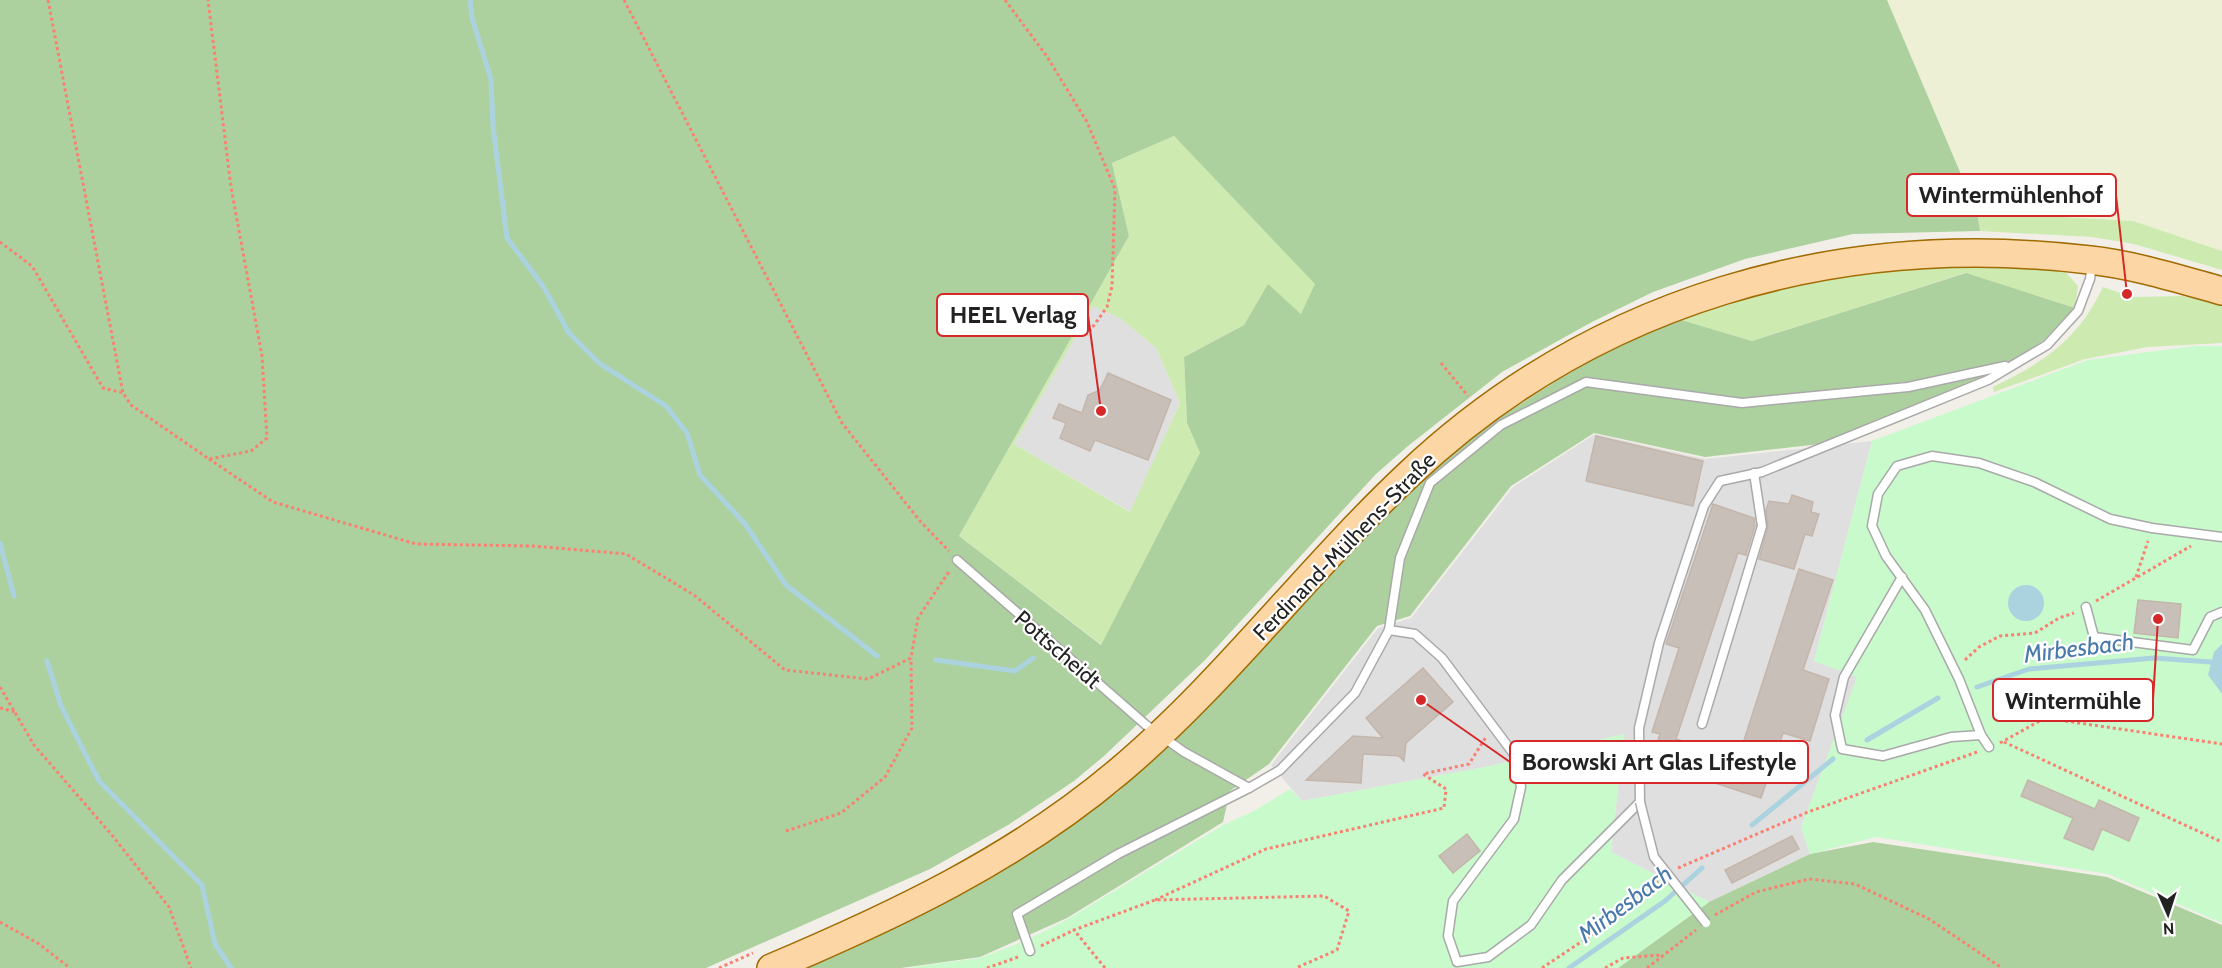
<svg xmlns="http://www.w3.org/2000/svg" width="2222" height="968" viewBox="0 0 2222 968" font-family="Cabin,sans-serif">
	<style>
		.residential { fill: #e0dfdf }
		.farmland { fill: #eef0d5 }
		.grass { fill: #cdebb0; fill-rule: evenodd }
		.forest { fill: #add19e; fill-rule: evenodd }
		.park { fill: #c8facc }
		.water { fill: #aad3df }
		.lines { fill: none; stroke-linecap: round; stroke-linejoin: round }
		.stream { stroke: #aad3df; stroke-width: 5 }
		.building { fill: #c7bfb8; stroke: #c4b6ab; stroke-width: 1.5 }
		.service-casing { stroke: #a9a9a9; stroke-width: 11 }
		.primary-casing { stroke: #a06b00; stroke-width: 30 }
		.path { stroke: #fa8072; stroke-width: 3; stroke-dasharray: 3 3; stroke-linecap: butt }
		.service { stroke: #fff; stroke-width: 8 }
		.primary { stroke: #fcd6a4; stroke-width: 27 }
		.service-bridge-casing { stroke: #a9a9a9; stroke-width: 11; stroke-linecap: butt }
		.service-bridge { stroke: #fff; stroke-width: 8 }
		.labels { text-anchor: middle; stroke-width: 4.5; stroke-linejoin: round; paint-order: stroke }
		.street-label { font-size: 22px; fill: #222; stroke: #fff }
		.water-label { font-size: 24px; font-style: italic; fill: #4a7aab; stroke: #fff }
		.leader { fill: none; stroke: #d62828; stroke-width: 2 }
		.callout-dot { fill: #d62828; stroke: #fff; stroke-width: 2 }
		.callout { fill: #fff; stroke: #d62828; stroke-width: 2 }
		.callout-label { font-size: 24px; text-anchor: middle; font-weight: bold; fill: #222 }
	</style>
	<rect width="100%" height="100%" fill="#f2efe9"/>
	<g class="residential">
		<path d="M 1093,305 L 1120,318 L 1156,348 L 1180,403 L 1131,512 L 1014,444 Z"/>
		<path d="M 1595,434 L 1705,459 L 1872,441 L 1814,661 L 1858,677 L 1801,827 L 1810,854 L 1709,902 L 1611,852 L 1624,734 L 1490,766 L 1302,801 L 1271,765 L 1378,628 L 1411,618 L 1513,487 Z"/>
	</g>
	<path class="farmland" d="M 1887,0 L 2222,0 L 2222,251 L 2133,221 L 1977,212 Z"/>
	<g class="grass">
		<path d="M 1174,136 L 1316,284 L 1302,315 L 1268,285 L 1244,325 L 1184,357 L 1187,423 L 1200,453 L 1102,645 L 959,536 L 1129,236 L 1112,163 ZM 1093,306 L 1120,318 L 1156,348 L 1180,403 L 1130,512 L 1014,444 Z"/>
		<path d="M 1977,212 L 2133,221 L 2222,251 L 2222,270 L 2134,244 L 2092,237 L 1980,231 Z"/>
		<path d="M 1963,264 L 2062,268 L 2078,286 L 2075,308 L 1965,273 L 1752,341 L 1678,319 L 1715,305 L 1823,277 Z"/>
		<path d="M 2103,287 L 2133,297 L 2183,296 L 2222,305 L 2222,343 L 2148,347 L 2085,359 L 1994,392 L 1993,387 C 2045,361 2077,341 2103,287 Z"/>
	</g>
	<g class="forest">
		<path d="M 0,0 L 1887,0 L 1977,212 L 1980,231 L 1853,234 L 1745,259 L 1653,292 L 1592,322 L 1502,372 L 1408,446 L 1376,474 L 1205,660 L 1104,756 L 1074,781 L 1008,825 L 930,869 L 706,968 L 0,968 ZM 1174,136 L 1315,284 L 1301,314 L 1268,284 L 1244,325 L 1184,357 L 1187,423 L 1200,453 L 1101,645 L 959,536 L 1129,236 L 1112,163 Z"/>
		<path d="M 1966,273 L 2075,308 L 2044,340 L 2009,363 L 1978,379 L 1820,444 L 1705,457 L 1594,433 L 1511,486 L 1410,616 L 1377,626 L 1269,764 L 1230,791 L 1223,822 L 1067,918 L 980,957 L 901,968 L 791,968 L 957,892 L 1118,792 L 1243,668 L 1385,513 L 1468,439 L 1557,380 L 1615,347 L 1678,319 L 1752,341 Z"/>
		<path d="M 1873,842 L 2107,877 L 2222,925 L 2222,968 L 1618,968 L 1709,902 L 1810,854 Z"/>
	</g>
	<g class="park">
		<path d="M 2194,346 L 2222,346 L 2222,923 L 2108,874 L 1876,837 L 1810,854 L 1801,827 L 1857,677 L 1814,661 L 1872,441 L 2088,360 Z"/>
		<path d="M 1624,734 L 1611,852 L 1709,902 L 1618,968 L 906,968 L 980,958 L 1027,940 L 1068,919 L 1223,825 L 1254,811 L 1290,789 L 1302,801 L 1490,766 Z"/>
	</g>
	<g class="water">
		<circle cx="2026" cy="603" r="18"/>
		<path d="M 2222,644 L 2222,694 L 2208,675 L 2214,652 Z"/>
	</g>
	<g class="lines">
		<g class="stream">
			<path d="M 470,0 L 472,18 L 491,79 L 493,126 L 507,238 L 543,286 L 569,333 L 599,363 L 666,406 L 687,433 L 700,475 L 745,524 L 786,585 L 877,656"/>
			<path d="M 0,543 L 14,596"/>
			<path d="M 936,660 L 1015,671 L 1033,658"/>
			<path d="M 47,661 L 61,706 L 99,781 L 202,885 L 215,944 L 231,968"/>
			<path d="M 1977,687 L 2029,669 L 2154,658 L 2211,662 L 2222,669"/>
			<path d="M 1867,740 L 1938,698"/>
			<path d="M 1752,825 L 1833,759"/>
			<path d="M 1569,968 L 1665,901 L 1702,868"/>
		</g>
	</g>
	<g class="building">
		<path d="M 1108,373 L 1171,400 L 1148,460 L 1095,440 L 1090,451 L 1060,438 L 1066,423 L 1053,418 L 1059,404 L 1082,413 L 1088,395 L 1100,390 Z"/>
		<path d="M 1596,436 L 1703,461 L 1693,506 L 1586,481 Z"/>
		<path d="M 1792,495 L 1813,502 L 1811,512 L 1819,514 L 1812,536 L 1805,534 L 1794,569 L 1759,559 L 1768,527 L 1766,510 L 1769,501 L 1789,504 Z"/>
		<path d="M 1713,504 L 1754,518 L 1755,526 L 1746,555 L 1738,553 L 1676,739 L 1738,759 L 1799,569 L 1833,580 L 1803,670 L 1829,679 L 1810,741 L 1783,733 L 1761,798 L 1651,762 L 1660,734 L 1652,732 L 1679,648 L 1666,644 Z"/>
		<path d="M 2138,600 L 2181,604 L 2178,638 L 2134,633 Z"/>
		<path d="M 1423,668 L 1453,702 L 1406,743 L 1404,761 L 1399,756 L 1363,754 L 1361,783 L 1306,780 L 1353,736 L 1383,738 L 1366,718 Z"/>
		<path d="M 2028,780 L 2095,809 L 2099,800 L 2139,818 L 2129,841 L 2102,829 L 2093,850 L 2064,838 L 2073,818 L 2021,796 Z"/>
		<path d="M 1467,834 L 1480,851 L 1453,873 L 1439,856 Z"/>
		<path d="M 1792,836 L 1799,849 L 1732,883 L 1725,870 Z"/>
	</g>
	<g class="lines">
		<defs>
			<g id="service">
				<path d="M 957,560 L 1146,725 L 1184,752 L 1249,788 L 1280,770 L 1355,693 L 1389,630 L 1400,558 L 1430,483 L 1501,425 L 1586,382 L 1742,403 L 1908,387 L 2005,366"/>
				<path d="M 1902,577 L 1844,677 L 1835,715 L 1842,749 L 1883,756 L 1951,737 L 1981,735"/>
				<path d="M 2086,607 L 2094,637 L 2193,650 L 2210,617 L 2222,612"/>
				<path d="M 1389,630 L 1415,634 L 1442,658 L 1516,757 L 1521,787 L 1514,819 L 1453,901 L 1448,936 L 1457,962 L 1488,957 L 1531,925 L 1562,880 L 1640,802 L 1639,728 L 1659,643 L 1704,506 L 1720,481 L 1762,472 L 1988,380 L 2047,345 L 2078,311 L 2090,279 L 2092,263"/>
				<path d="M 1702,724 L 1762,526 L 1754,473"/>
				<path d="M 1989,747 L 1981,735 L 1959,679 L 1925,610 L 1886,556 L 1872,526 L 1878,494 L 1897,466 L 1932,456 L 1979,463 L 2034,482 L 2110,519 L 2152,528 L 2222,537"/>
				<path d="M 1030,951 L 1017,914 L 1118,854 L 1249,788"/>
			</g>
			<path id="primary" d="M 771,968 C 894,916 1015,859 1118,772 C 1224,683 1307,570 1408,475 C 1594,299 1838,230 2090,260 C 2135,265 2179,279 2222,291"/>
		</defs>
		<use href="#service" class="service-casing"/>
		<use href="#primary" class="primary-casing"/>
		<g class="path">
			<path d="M 48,0 L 123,393 L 131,405 L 209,459 L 251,451 L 267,438 L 262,356 L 231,187 L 208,0"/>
			<path d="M 624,0 L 842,423 L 920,521 L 949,551"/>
			<path d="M 1005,0 L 1046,55 L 1087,122 L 1115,189 L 1112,286 L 1107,307 L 1087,335"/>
			<path d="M 0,242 L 32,266 L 103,388 L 123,393"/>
			<path d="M 1441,363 L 1468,396"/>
			<path d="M 209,459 L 273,502 L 416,544 L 533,546 L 626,554 L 694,595 L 785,670 L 868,679 L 911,658 L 918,618 L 950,570"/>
			<path d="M 2136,577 L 2148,541"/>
			<path d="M 2096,601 L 2191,546"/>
			<path d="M 1965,660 L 1979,647 L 2000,636 L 2035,633 L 2059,618 L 2074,613"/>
			<path d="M 0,687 L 34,745 L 111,834 L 169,907 L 191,968"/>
			<path d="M 0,708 L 15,712"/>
			<path d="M 2004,742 L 2222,842"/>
			<path d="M 2000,743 L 2045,718 L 2222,744"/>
			<path d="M 786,831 L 841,813 L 885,777 L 912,728 L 911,658"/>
			<path d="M 1678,868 L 1808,812 L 1977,752"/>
			<path d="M 1155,900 L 1266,849 L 1444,808 L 1446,789 L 1423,774 L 1469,764 L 1486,737"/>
			<path d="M 1715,915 L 1756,892 L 1809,879 L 1855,884 L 1929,919 L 2002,968"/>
			<path d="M 0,922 L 39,944 L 70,968"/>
			<path d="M 1041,946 L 1074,930"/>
			<path d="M 719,968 L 753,953"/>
			<path d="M 987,968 L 1018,957"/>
			<path d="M 1105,968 L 1074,930 L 1155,900 L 1324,896 L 1349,911 L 1337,950 L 1296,968"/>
			<path d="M 1542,968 L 1620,916 L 1658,881"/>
			<path d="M 1605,968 L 1623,958 L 1661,955"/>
			<path d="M 1647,968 L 1696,930"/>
		</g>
		<use href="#service" class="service"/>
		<use href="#primary" class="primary"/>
		<defs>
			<path id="service-bridge" d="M 1640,802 L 1654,857 L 1706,923"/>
		</defs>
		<use href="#service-bridge" class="service-bridge-casing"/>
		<use href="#service-bridge" class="service-bridge"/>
	</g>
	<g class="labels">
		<g class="street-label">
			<text transform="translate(1344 546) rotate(-46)" y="8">Ferdinand-Mülhens-Straße</text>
			<text transform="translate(1058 649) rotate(41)" y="8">Pottscheidt</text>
		</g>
		<g class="water-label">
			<text transform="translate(2079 648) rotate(-7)" y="8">Mirbesbach</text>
			<text transform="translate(1625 904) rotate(-37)" y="8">Mirbesbach</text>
		</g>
	</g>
	<path class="leader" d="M2127 294L2116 195M1101 411L1088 315M2158 619L2153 700M1421 700L1510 762"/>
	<g class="callout-dot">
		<circle cx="2127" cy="294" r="6"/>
		<circle cx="1101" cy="411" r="6"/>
		<circle cx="2158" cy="619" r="6"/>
		<circle cx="1421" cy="700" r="6"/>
	</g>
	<g class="callout">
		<rect x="1907" y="174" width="209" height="42" rx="6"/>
		<rect x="937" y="294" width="151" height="42" rx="6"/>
		<rect x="1993" y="679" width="160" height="42" rx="6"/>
		<rect x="1510" y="741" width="298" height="42" rx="6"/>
	</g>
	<g class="callout-label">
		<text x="2011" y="203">Wintermühlenhof</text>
		<text x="1013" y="323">HEEL Verlag</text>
		<text x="2073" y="709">Wintermühle</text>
		<text x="1659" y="770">Borowski Art Glas Lifestyle</text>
	</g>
	<g transform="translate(2168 914) rotate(177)" stroke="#ffffff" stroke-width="4.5" paint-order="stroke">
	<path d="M0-4.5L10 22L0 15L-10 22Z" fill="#222222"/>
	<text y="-9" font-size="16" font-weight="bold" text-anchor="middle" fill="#222222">N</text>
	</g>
</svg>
